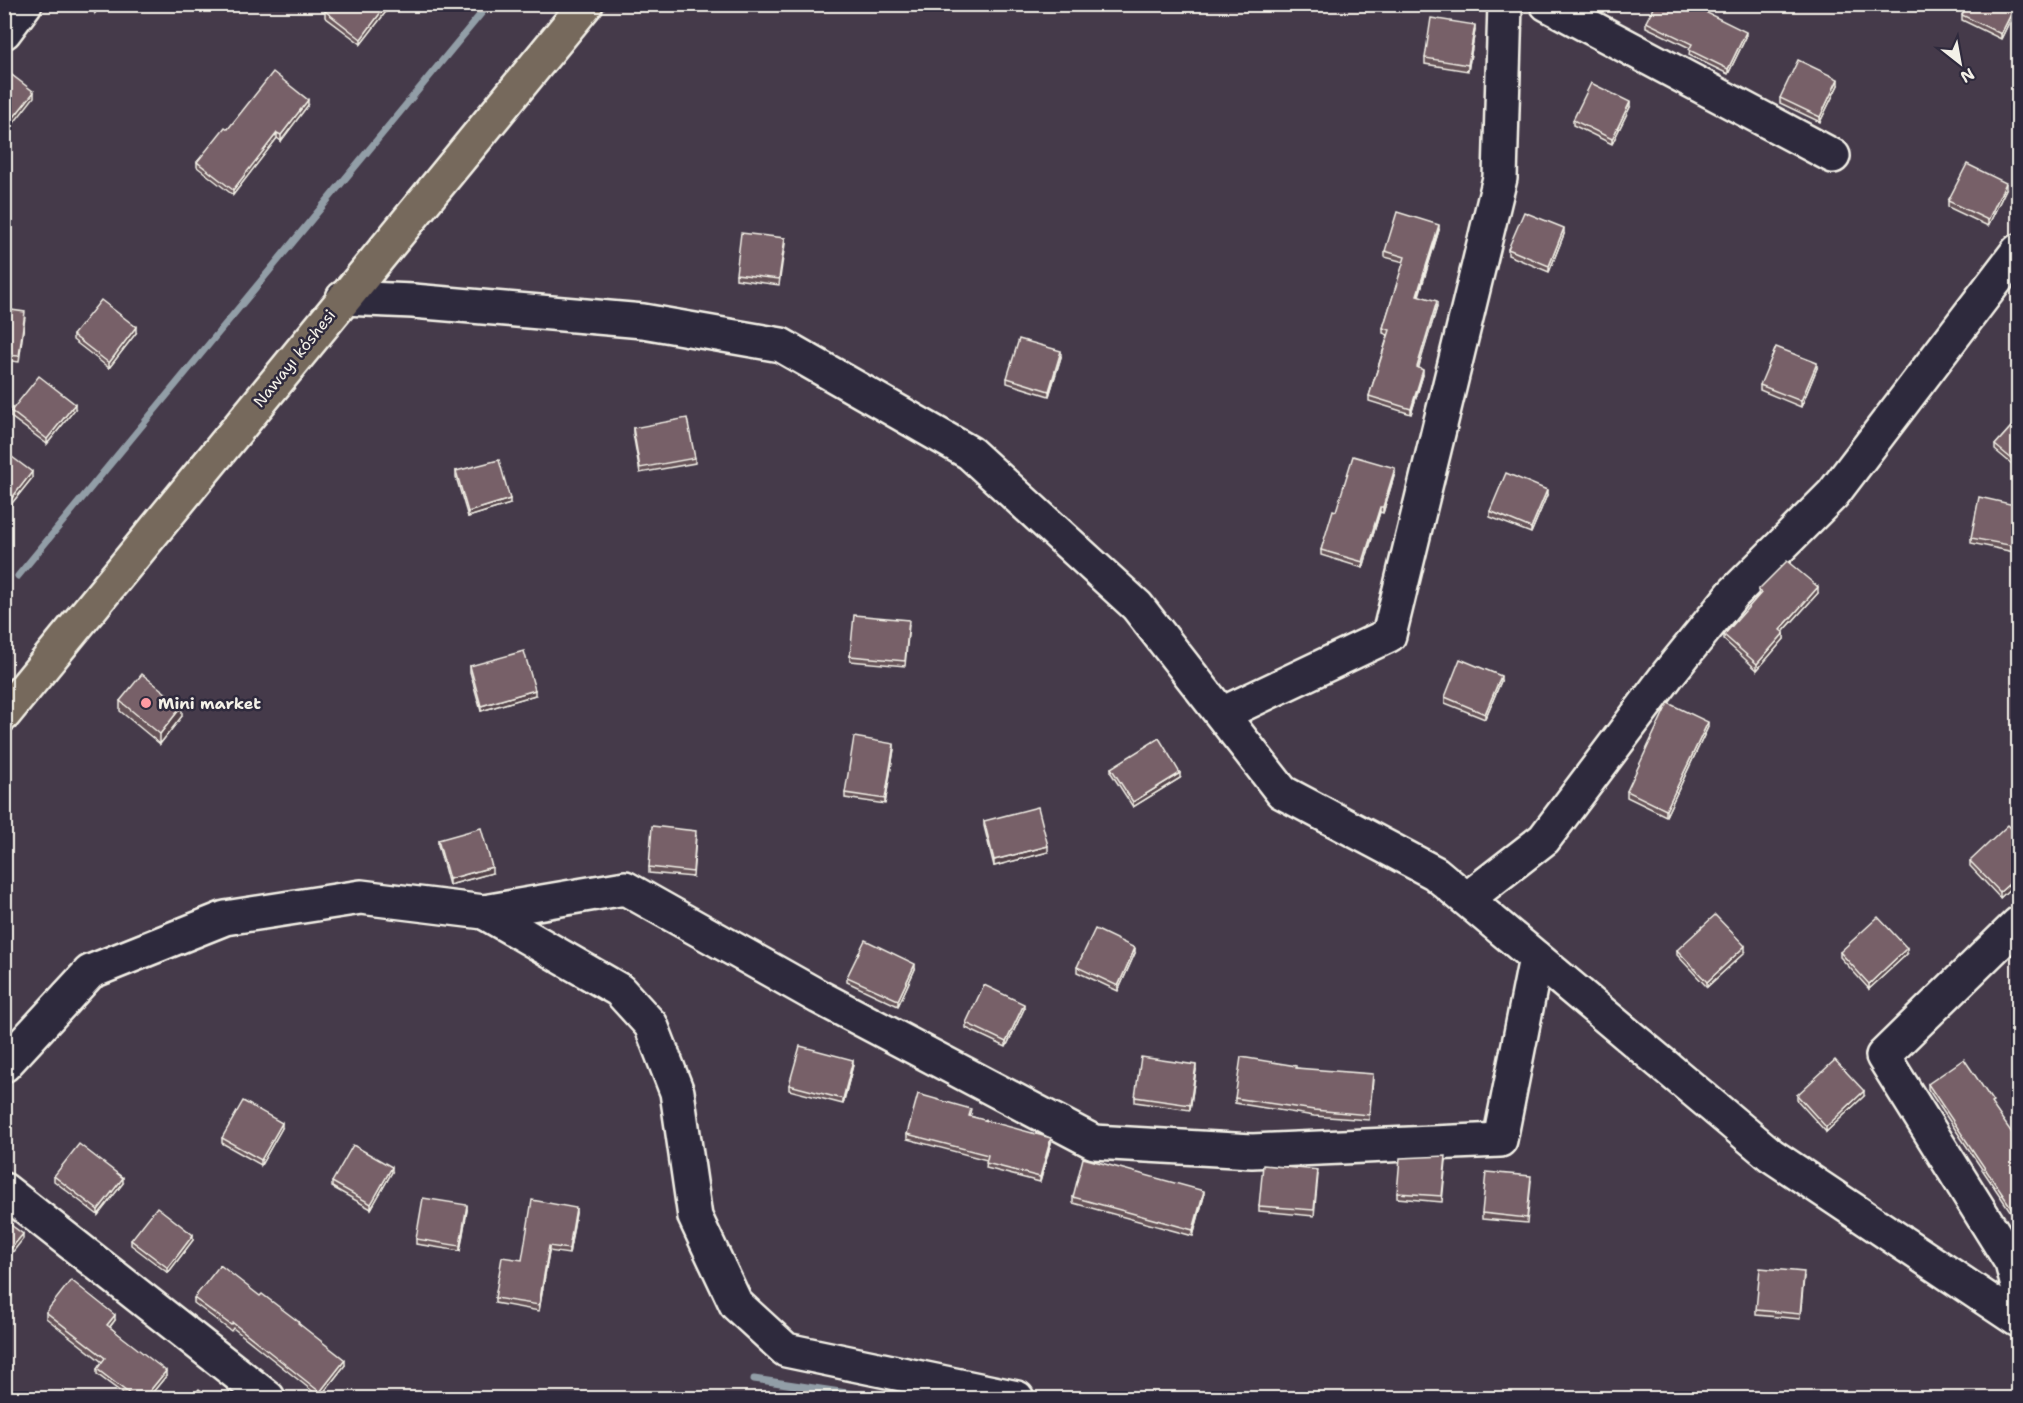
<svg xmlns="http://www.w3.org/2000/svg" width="2023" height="1403" viewBox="0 0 2023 1403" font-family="'Shantell Sans',sans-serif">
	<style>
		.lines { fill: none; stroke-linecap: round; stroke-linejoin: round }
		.stream { stroke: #929ea7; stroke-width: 7 }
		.minor-casing { stroke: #f4f1e8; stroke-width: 38 }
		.major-casing { stroke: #f4f1e8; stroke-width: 38 }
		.minor { stroke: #2f2a3d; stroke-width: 33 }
		.major { stroke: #76695c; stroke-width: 33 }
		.wall { fill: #665359; stroke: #f4f1e8; stroke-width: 1.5 }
		.shaded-wall { fill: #534348; stroke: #f4f1e8; stroke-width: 1.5 }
		.building { fill: #776067; stroke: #f4f1e8; stroke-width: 1.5 }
		.poi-dot { fill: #ff9aa2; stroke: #2f2a3d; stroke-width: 2 }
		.labels { text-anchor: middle; stroke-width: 5; stroke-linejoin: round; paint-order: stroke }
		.street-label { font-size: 16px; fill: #f4f1e8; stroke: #2f2a3d }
		.poi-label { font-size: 16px; font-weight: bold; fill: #f4f1e8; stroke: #2f2a3d; text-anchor: start }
	</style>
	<rect width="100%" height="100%" fill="#453a4a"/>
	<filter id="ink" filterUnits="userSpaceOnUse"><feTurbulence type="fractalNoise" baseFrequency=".0167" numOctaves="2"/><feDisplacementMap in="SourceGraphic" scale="12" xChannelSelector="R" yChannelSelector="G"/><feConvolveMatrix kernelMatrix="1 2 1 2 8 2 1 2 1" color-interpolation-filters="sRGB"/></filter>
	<g filter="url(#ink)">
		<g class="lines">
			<g class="stream">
				<path d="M 18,576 L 489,4"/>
				<path d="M 754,1379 L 880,1398"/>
			</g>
			<defs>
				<g id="minor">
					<path d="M 1547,4 L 1833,156"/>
					<path d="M 4,32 L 25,4"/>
					<path d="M 343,298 L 413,301 L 643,321 L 781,345 L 970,453 L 1137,606 L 1282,792 L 1435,873 L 1771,1155 L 2018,1320"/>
					<path d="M 1222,714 L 1389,635 L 1500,178 L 1505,4"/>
					<path d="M 1467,899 L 1544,839 L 1669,673 L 1733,594 L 1833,494 L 2018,251"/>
					<path d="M 484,912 L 619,990 L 651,1025 L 677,1092 L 695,1217 L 736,1304 L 786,1350 L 1017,1398"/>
					<path d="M 2018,924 L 1883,1056 L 2012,1263 L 2018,1286"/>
					<path d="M 4,1065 L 90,972 L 225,918 L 361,897 L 484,912 L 625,888 L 819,997 L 1094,1142 L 1252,1151 L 1500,1140 L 1536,958"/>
					<path d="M 4,1190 L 268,1398"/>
				</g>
				<path id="major" d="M 4,714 L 586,4"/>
			</defs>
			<use href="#minor" class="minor-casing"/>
			<use href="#major" class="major-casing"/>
			<use href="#minor" class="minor"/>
			<use href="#major" class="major"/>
		</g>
		<g class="wall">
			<path d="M 84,4 L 101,4 L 95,13 Z"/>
			<path d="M 388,4 L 388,9 L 361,44 L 325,17 L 325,11 Z"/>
			<path d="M 1588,4 L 1603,4 L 1600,11 Z"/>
			<path d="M 1967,4 L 2018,4 L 2001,39 L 1962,20 L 1962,15 Z"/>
			<path d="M 1704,9 L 1703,11 L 1746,37 L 1728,74 L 1689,55 L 1690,48 L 1646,27 L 1646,22 Z"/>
			<path d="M 1475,30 L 1468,71 L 1425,64 L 1425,58 Z"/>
			<path d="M 1838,85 L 1820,122 L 1780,103 L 1780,98 Z"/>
			<path d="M 308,105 L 281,141 L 277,138 L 233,195 L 197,167 L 197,162 L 228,129 Z"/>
			<path d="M 1630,107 L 1612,144 L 1573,125 L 1573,120 Z"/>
			<path d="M 2006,189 L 1988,226 L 1948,207 L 1948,201 Z"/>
			<path d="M 1439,230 L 1419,296 L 1437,307 L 1418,368 L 1423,375 L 1411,414 L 1369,401 L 1369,396 L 1388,335 L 1383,333 L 1383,328 L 1404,262 L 1385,257 L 1385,251 Z"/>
			<path d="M 1564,234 L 1549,272 L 1508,255 L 1508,249 Z"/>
			<path d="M 785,244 L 779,285 L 736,279 L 736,274 Z"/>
			<path d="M 4,309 L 25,317 L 19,362 L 4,360 Z"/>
			<path d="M 136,333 L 109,368 L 73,340 L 73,335 Z"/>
			<path d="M 1061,357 L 1049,396 L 1007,383 L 1007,378 Z"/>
			<path d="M 1817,368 L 1801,407 L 1760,390 L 1760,385 Z"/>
			<path d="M 75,409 L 47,444 L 11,417 L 11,411 Z"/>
			<path d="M 2019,418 L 2019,470 L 1995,450 L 1995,445 Z"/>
			<path d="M 633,428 L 695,458 L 695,463 L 640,473 L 633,433 Z"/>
			<path d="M 4,451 L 32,478 L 8,508 L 4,505 Z"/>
			<path d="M 456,471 L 510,504 L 468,517 L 456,477 Z"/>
			<path d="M 1395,473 L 1383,513 L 1380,512 L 1363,568 L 1321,555 L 1321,550 L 1336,511 Z"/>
			<path d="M 1547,495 L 1531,533 L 1490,517 L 1490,511 Z"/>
			<path d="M 2019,506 L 2019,528 L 2014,552 L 1971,543 L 1971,538 Z"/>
			<path d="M 1758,590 L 1818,593 L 1783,632 L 1784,639 L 1757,670 L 1724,640 L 1724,635 L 1759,596 Z"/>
			<path d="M 909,625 L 905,666 L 850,661 L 850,656 Z"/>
			<path d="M 470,666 L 535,695 L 481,711 L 470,672 Z"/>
			<path d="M 1501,681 L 1485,719 L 1445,703 L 1445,697 Z"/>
			<path d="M 120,701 L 182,716 L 160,744 L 120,711 Z"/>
			<path d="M 1708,727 L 1666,816 L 1627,797 L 1627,791 Z"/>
			<path d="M 894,749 L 885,804 L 845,798 L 845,793 Z"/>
			<path d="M 1111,768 L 1180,778 L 1133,807 L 1111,773 Z"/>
			<path d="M 984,821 L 1048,852 L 994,866 L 984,826 Z"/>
			<path d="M 696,836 L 693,877 L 649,873 L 649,867 Z"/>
			<path d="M 2019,836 L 2019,880 L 2000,898 L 1970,866 L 1970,861 Z"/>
			<path d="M 438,840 L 492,873 L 449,885 L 438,845 Z"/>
			<path d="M 1677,950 L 1745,952 L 1707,987 L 1677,955 Z"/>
			<path d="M 1840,952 L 1907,954 L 1869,989 L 1840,957 Z"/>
			<path d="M 1135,953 L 1118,991 L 1077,972 L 1077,967 Z"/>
			<path d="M 915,969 L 898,1006 L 847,982 L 847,977 Z"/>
			<path d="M 1024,1009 L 1006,1047 L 966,1028 L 966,1023 Z"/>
			<path d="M 853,1065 L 843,1104 L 789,1090 L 789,1085 Z"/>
			<path d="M 1296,1068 L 1373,1080 L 1369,1120 L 1314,1116 L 1235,1103 L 1235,1098 Z"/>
			<path d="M 1196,1070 L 1190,1110 L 1135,1102 L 1135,1097 Z"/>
			<path d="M 1928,1084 L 2019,1143 L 2019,1224 L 1928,1089 Z"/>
			<path d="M 1797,1095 L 1864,1096 L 1826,1132 L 1797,1100 Z"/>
			<path d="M 971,1114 L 970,1116 L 1051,1143 L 1040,1182 L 986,1168 L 987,1160 L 907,1139 L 907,1134 Z"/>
			<path d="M 282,1128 L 261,1165 L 222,1143 L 222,1138 Z"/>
			<path d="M 1446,1161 L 1442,1202 L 1397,1198 L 1397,1193 Z"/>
			<path d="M 392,1172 L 371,1209 L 332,1187 L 332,1182 Z"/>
			<path d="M 1318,1175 L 1314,1216 L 1259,1211 L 1259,1206 Z"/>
			<path d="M 54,1176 L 123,1183 L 98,1215 L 54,1181 Z"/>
			<path d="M 1531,1181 L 1527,1223 L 1482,1219 L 1482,1213 Z"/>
			<path d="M 1204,1196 L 1193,1236 L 1073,1203 L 1073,1197 Z"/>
			<path d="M 467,1210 L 460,1251 L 416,1244 L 416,1239 Z"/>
			<path d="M 576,1213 L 569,1254 L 549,1251 L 539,1311 L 495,1303 L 495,1298 L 522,1260 Z"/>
			<path d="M 131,1240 L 193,1240 L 168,1273 L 131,1245 Z"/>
			<path d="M 1804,1277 L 1800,1319 L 1756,1315 L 1756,1310 Z"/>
			<path d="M 260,1296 L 299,1324 L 345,1365 L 320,1397 L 233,1328 L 231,1331 L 194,1303 L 194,1298 Z"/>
			<path d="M 46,1312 L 115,1320 L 110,1327 L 166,1376 L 148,1398 L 129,1398 L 97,1374 L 97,1369 L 102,1362 L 46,1318 Z"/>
		</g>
		<g class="shaded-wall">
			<path d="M 97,4 L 101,4 L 95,13 L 95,8 Z"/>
			<path d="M 387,4 L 388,4 L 388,9 L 361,44 L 361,39 Z"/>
			<path d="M 2016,4 L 2018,4 L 2001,39 L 2001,34 Z"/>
			<path d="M 1475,25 L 1475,30 L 1468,71 L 1468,65 Z"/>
			<path d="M 1746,32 L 1746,37 L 1728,74 L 1728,69 Z"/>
			<path d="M 1838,79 L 1838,85 L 1820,122 L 1820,117 Z"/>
			<path d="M 34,92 L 34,97 L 6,133 L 6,127 Z"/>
			<path d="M 308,100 L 308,105 L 281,141 L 281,135 Z"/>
			<path d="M 1630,102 L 1630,107 L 1612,144 L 1612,139 Z"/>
			<path d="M 277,133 L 277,138 L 233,195 L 233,190 Z"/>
			<path d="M 2006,183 L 2006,189 L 1988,226 L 1988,220 Z"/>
			<path d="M 1439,225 L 1439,230 L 1417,300 L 1417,295 Z"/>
			<path d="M 1564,228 L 1564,234 L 1549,272 L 1549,266 Z"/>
			<path d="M 1437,301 L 1437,307 L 1417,373 L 1417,367 Z"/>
			<path d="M 136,327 L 136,333 L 109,368 L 109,363 Z"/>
			<path d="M 1061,351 L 1061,357 L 1049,396 L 1049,391 Z"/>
			<path d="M 1817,363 L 1817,368 L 1801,407 L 1801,401 Z"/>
			<path d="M 1423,370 L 1423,375 L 1411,414 L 1411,409 Z"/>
			<path d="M 75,404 L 75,409 L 47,444 L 47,439 Z"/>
			<path d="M 1395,468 L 1395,473 L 1383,513 L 1383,507 Z"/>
			<path d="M 32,472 L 32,478 L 8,508 L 8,503 Z"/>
			<path d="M 1547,490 L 1547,495 L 1531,533 L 1531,528 Z"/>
			<path d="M 510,499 L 510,504 L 468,517 L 468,512 Z"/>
			<path d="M 1380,507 L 1380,512 L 1363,568 L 1363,562 Z"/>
			<path d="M 2019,523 L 2019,528 L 2014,552 L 2014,546 Z"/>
			<path d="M 1818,587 L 1818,593 L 1780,635 L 1780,630 Z"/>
			<path d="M 1784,633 L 1784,639 L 1757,670 L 1757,664 Z"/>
			<path d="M 1501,676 L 1501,681 L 1485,719 L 1485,714 Z"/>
			<path d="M 535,690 L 535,695 L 481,711 L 481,706 Z"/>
			<path d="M 182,706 L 182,716 L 160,744 L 160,734 Z"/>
			<path d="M 1708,722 L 1708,727 L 1666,816 L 1666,810 Z"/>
			<path d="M 894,744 L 894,749 L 885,804 L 885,799 Z"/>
			<path d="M 1180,773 L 1180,778 L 1133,807 L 1133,802 Z"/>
			<path d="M 1048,846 L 1048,852 L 994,866 L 994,860 Z"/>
			<path d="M 492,867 L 492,873 L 449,885 L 449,879 Z"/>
			<path d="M 2019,875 L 2019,880 L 2000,898 L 2000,892 Z"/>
			<path d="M 1745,946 L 1745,952 L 1707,987 L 1707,982 Z"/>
			<path d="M 1135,948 L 1135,953 L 1118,991 L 1118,986 Z"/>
			<path d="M 1907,948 L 1907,954 L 1869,989 L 1869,984 Z"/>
			<path d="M 915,964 L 915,969 L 898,1006 L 898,1000 Z"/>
			<path d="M 1024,1004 L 1024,1009 L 1006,1047 L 1006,1042 Z"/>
			<path d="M 853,1060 L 853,1065 L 843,1104 L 843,1099 Z"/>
			<path d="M 1196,1065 L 1196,1070 L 1190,1110 L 1190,1105 Z"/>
			<path d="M 1864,1091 L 1864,1096 L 1826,1132 L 1826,1127 Z"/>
			<path d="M 282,1123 L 282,1128 L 261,1165 L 261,1160 Z"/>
			<path d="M 1051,1138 L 1051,1143 L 1040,1182 L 1040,1177 Z"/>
			<path d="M 392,1167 L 392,1172 L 371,1209 L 371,1204 Z"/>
			<path d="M 123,1178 L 123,1183 L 98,1215 L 98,1210 Z"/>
			<path d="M 1204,1191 L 1204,1196 L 1193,1236 L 1193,1230 Z"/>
			<path d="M 467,1205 L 467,1210 L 460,1251 L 460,1246 Z"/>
			<path d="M 576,1208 L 576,1213 L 569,1254 L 569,1249 Z"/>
			<path d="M 23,1234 L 23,1239 L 4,1263 L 4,1257 Z"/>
			<path d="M 193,1235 L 193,1240 L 168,1273 L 168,1268 Z"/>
			<path d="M 549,1246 L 549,1251 L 539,1311 L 539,1305 Z"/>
			<path d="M 115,1315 L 115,1320 L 107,1330 L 107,1325 Z"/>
			<path d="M 345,1360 L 345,1365 L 320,1397 L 320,1392 Z"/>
			<path d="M 166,1371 L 166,1376 L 148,1398 L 144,1398 Z"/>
		</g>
		<g class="building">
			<path d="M 330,4 L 387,4 L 361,39 L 325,11 Z"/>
			<path d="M 1655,4 L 1704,4 L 1701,10 L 1746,32 L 1728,69 L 1689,50 L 1692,44 L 1646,22 Z"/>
			<path d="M 1967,4 L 2016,4 L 2001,34 L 1962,15 Z"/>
			<path d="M 1431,18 L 1475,25 L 1468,65 L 1425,58 Z"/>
			<path d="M 1798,60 L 1838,79 L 1820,117 L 1780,98 Z"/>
			<path d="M 4,69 L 34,92 L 6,127 L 4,126 Z"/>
			<path d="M 273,72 L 308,100 L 281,135 L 277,133 L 233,190 L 197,162 L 225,127 L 228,129 Z"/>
			<path d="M 1591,83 L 1630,102 L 1612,139 L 1573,120 Z"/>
			<path d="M 1967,164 L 2006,183 L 1988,220 L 1948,201 Z"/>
			<path d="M 1397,212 L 1439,225 L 1417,295 L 1437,301 L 1417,367 L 1423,370 L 1411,409 L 1369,396 L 1390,330 L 1383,328 L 1405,257 L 1385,251 Z"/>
			<path d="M 1524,212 L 1564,228 L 1549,266 L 1508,249 Z"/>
			<path d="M 741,233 L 785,238 L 779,279 L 736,274 Z"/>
			<path d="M 101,300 L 136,327 L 109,363 L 73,335 Z"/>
			<path d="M 4,309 L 25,312 L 19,356 L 4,355 Z"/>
			<path d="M 1019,339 L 1061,351 L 1049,391 L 1007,378 Z"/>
			<path d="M 1776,347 L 1817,363 L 1801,401 L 1760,385 Z"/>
			<path d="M 39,376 L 75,404 L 47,439 L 11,411 Z"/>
			<path d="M 687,418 L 695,458 L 640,468 L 633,428 Z"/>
			<path d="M 2019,418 L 2019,465 L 1995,445 Z"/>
			<path d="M 4,451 L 32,472 L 8,503 L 4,500 Z"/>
			<path d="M 1353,456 L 1395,468 L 1383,507 L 1380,507 L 1363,562 L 1321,550 L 1333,510 L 1336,511 Z"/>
			<path d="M 499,460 L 510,499 L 468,512 L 456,471 Z"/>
			<path d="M 1506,473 L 1547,490 L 1531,528 L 1490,511 Z"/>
			<path d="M 1979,497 L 2019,506 L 2019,523 L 2014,546 L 1971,538 Z"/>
			<path d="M 1787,561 L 1818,587 L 1780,630 L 1784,633 L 1757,664 L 1724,635 L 1761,593 L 1758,590 Z"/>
			<path d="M 854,615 L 909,620 L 905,661 L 850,656 Z"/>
			<path d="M 524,651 L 535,690 L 481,706 L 470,666 Z"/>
			<path d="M 1460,659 L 1501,676 L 1485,714 L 1445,697 Z"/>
			<path d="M 142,674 L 182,706 L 160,734 L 120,701 Z"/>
			<path d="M 1668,703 L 1708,722 L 1666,810 L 1627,791 Z"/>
			<path d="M 854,737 L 894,744 L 885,799 L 845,793 Z"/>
			<path d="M 1159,738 L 1180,773 L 1133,802 L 1111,768 Z"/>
			<path d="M 1038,807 L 1048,846 L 994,860 L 984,821 Z"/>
			<path d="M 2008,825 L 2019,836 L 2019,875 L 2000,892 L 1970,861 Z"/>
			<path d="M 652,826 L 696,831 L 693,872 L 649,867 Z"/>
			<path d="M 481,828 L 492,867 L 449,879 L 438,840 Z"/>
			<path d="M 1715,915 L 1745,946 L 1707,982 L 1677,950 Z"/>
			<path d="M 1878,917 L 1907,948 L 1869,984 L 1840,952 Z"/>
			<path d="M 1095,929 L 1135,948 L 1118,986 L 1077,967 Z"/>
			<path d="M 865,940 L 915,964 L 898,1000 L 847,977 Z"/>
			<path d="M 984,985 L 1024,1004 L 1006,1042 L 966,1023 Z"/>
			<path d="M 800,1046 L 853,1060 L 843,1099 L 789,1085 Z"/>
			<path d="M 1141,1057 L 1196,1065 L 1190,1105 L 1135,1097 Z"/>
			<path d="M 1241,1057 L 1296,1066 L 1296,1068 L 1373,1074 L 1369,1115 L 1314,1110 L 1235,1098 Z"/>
			<path d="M 1964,1059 L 1993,1102 L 1991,1103 L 2019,1143 L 2019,1219 L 1928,1084 Z"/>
			<path d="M 1835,1060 L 1864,1091 L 1826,1127 L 1797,1095 Z"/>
			<path d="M 918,1094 L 971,1109 L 969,1116 L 1051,1138 L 1040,1177 L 986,1163 L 988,1155 L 907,1134 Z"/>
			<path d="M 243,1101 L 282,1123 L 261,1160 L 222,1138 Z"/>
			<path d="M 79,1144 L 123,1178 L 98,1210 L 54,1176 Z"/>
			<path d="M 353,1145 L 392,1167 L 371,1204 L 332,1182 Z"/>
			<path d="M 1446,1156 L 1442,1196 L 1397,1193 L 1400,1158 Z"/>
			<path d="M 1083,1158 L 1204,1191 L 1193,1230 L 1073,1197 Z"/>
			<path d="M 1263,1165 L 1318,1170 L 1314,1210 L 1259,1206 Z"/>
			<path d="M 1486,1172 L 1531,1176 L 1527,1218 L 1482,1213 Z"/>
			<path d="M 423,1198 L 467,1205 L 460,1246 L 416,1239 Z"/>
			<path d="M 532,1200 L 576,1208 L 569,1249 L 549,1246 L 539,1305 L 495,1298 L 502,1257 L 522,1260 Z"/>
			<path d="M 157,1207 L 193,1235 L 168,1268 L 131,1240 Z"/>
			<path d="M 4,1220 L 23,1234 L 4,1257 Z"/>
			<path d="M 220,1265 L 260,1296 L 262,1294 L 299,1322 L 298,1323 L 345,1360 L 320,1392 L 233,1323 L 231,1325 L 194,1298 Z"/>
			<path d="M 1760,1268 L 1804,1272 L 1800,1314 L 1756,1310 Z"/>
			<path d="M 71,1280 L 115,1315 L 107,1325 L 166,1371 L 144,1398 L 135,1398 L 97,1369 L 105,1358 L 46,1312 Z"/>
			<path d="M 199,1389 L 211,1398 L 191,1398 Z"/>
		</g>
	</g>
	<circle class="poi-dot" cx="146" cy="703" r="6"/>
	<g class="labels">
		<g class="street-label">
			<text transform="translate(294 358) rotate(-51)" y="6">Nawayı kóshesi</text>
		</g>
		<g class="poi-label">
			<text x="158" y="709">Mini market</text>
		</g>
	</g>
	<rect width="2023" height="1403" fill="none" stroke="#2f2a3d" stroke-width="24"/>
	<rect x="12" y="12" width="1999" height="1379" fill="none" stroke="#f4f1e8" stroke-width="2" filter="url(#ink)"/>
	<g transform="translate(1960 63) rotate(149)" stroke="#2f2a3d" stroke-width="4.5" paint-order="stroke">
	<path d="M0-4.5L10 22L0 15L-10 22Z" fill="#f4f1e8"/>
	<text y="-9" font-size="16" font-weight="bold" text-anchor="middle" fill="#f4f1e8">N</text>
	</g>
</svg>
